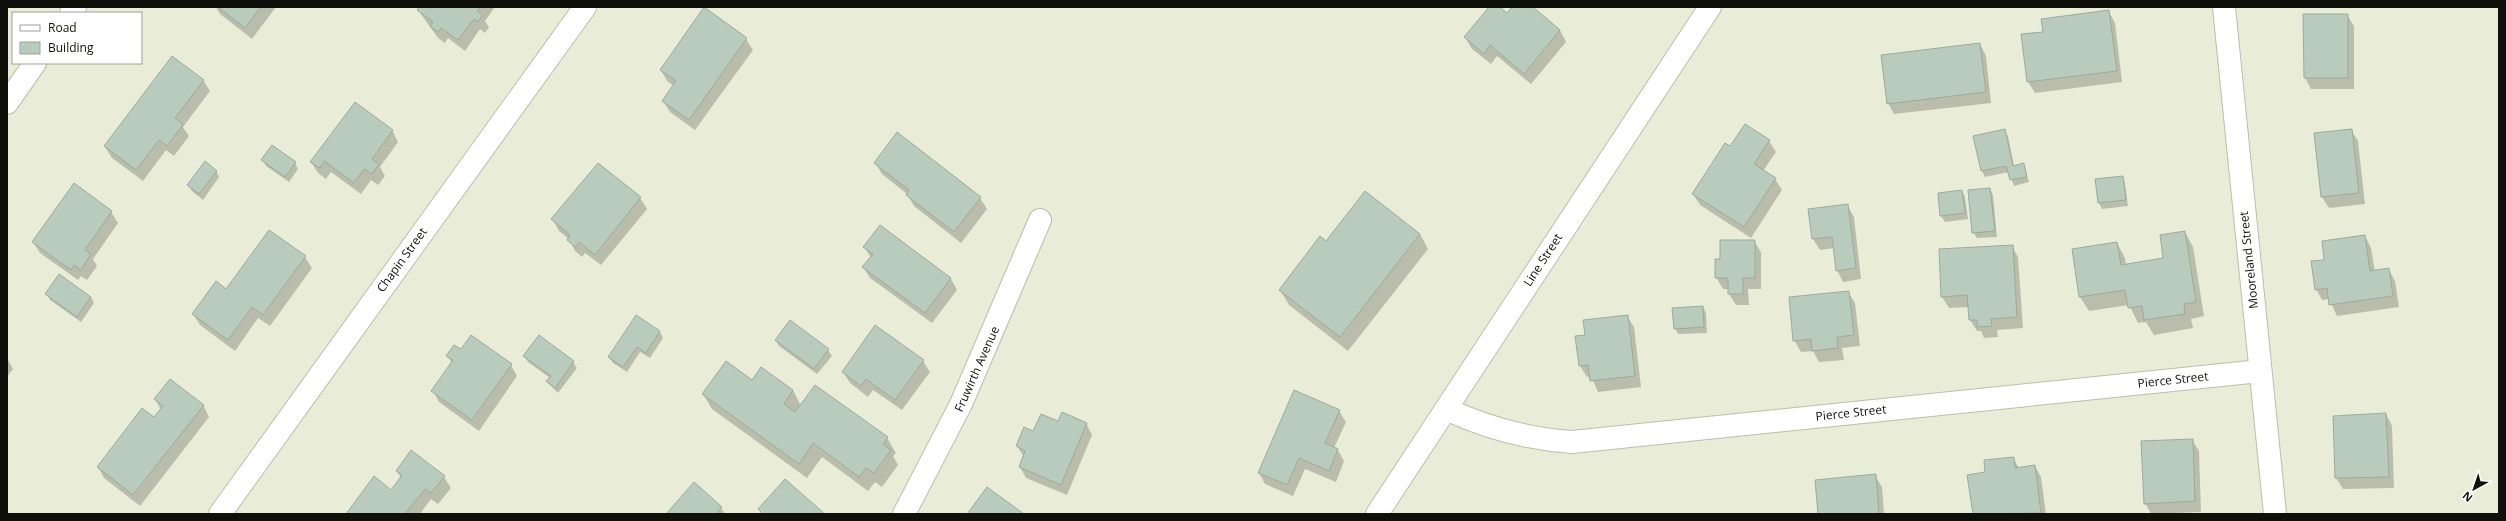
<svg xmlns="http://www.w3.org/2000/svg" width="2506" height="521" viewBox="0 0 2506 521" font-family="'Open Sans',sans-serif">
	<style>
		.shadow { fill: #0003 }
		.building { fill: #b9cbbc; stroke: #9aab9c }
		.lines { fill: none; stroke-linecap: round; stroke-linejoin: round }
		.minor-casing { stroke: #bbbfaa; stroke-width: 24 }
		.minor { stroke: #fff; stroke-width: 22 }
		.labels { text-anchor: middle; stroke-width: 4; stroke-linejoin: round; paint-order: stroke }
		.street-label { font-size: 12px; fill: #0f1009; stroke: #fff }
	</style>
	<rect width="100%" height="100%" fill="#e9edd8"/>
	<g class="shadow">
		<path d="M 216,7 L 276,7 L 252,39 L 220,14 Z"/>
		<path d="M 420,7 L 495,7 L 485,21 L 489,27 L 485,33 L 480,29 L 465,51 L 448,38 L 445,43 L 438,38 L 418,10 Z"/>
		<path d="M 1490,7 L 1499,7 L 1507,14 L 1513,7 L 1531,7 L 1560,30 L 1566,42 L 1531,84 L 1497,56 L 1491,64 L 1472,49 L 1465,37 Z"/>
		<path d="M 2109,12 L 2115,23 L 2122,82 L 2035,93 L 2028,82 L 2044,32 Z"/>
		<path d="M 2347,15 L 2354,26 L 2354,89 L 2311,89 L 2305,78 Z"/>
		<path d="M 746,39 L 753,50 L 695,130 L 670,112 L 663,101 L 674,86 L 667,81 L 661,70 Z"/>
		<path d="M 1980,44 L 1986,56 L 1991,103 L 1894,114 L 1888,103 Z"/>
		<path d="M 203,80 L 210,91 L 183,127 L 189,136 L 174,156 L 166,150 L 143,181 L 112,158 L 105,147 Z"/>
		<path d="M 392,130 L 398,142 L 380,167 L 385,176 L 378,185 L 371,180 L 361,194 L 331,172 L 326,179 L 318,173 L 311,162 Z"/>
		<path d="M 2004,130 L 2008,136 L 2014,166 L 2023,164 L 2029,182 L 2014,186 L 2009,172 L 1985,177 L 1982,171 Z"/>
		<path d="M 2351,130 L 2358,141 L 2365,204 L 2329,208 L 2322,197 L 2315,134 Z"/>
		<path d="M 898,133 L 980,198 L 987,209 L 961,243 L 914,206 L 907,194 L 882,174 L 875,163 Z"/>
		<path d="M 1769,141 L 1776,152 L 1763,171 L 1775,179 L 1782,190 L 1751,238 L 1700,205 L 1693,194 L 1730,148 Z"/>
		<path d="M 263,160 L 295,163 L 298,169 L 289,182 L 266,166 Z"/>
		<path d="M 216,171 L 219,177 L 203,200 L 192,191 L 188,185 Z"/>
		<path d="M 2122,177 L 2125,183 L 2128,206 L 2102,209 L 2099,203 L 2096,180 Z"/>
		<path d="M 1990,189 L 1993,195 L 1997,237 L 1977,238 L 1973,232 Z"/>
		<path d="M 1962,191 L 1965,197 L 1968,219 L 1945,222 L 1941,216 L 1939,194 Z"/>
		<path d="M 640,198 L 647,209 L 601,265 L 585,253 L 582,257 L 575,251 L 569,239 L 559,231 L 553,220 Z"/>
		<path d="M 1847,205 L 1854,217 L 1861,279 L 1843,282 L 1837,270 L 1834,248 L 1820,250 L 1813,239 L 1809,210 Z"/>
		<path d="M 111,212 L 118,223 L 93,259 L 97,266 L 87,280 L 81,276 L 78,280 L 40,253 L 33,242 Z"/>
		<path d="M 880,227 L 951,279 L 957,290 L 932,323 L 870,278 L 863,267 L 871,258 L 865,248 Z"/>
		<path d="M 270,231 L 305,257 L 312,268 L 270,326 L 258,318 L 235,351 L 200,325 L 193,314 L 227,290 Z"/>
		<path d="M 2185,232 L 2193,247 L 2204,316 L 2191,319 L 2193,328 L 2154,335 L 2146,322 L 2138,323 L 2129,305 L 2089,311 L 2080,297 L 2117,243 L 2125,258 L 2126,265 L 2164,259 Z"/>
		<path d="M 1420,234 L 1428,249 L 1348,351 L 1289,305 L 1280,290 Z"/>
		<path d="M 2365,236 L 2371,248 L 2375,272 L 2389,270 L 2395,281 L 2399,307 L 2337,316 L 2329,299 L 2322,300 L 2316,289 L 2325,260 Z"/>
		<path d="M 1754,241 L 1761,252 L 1761,289 L 1748,289 L 1749,305 L 1736,305 L 1729,294 L 1729,289 L 1723,289 L 1716,277 L 1721,260 Z"/>
		<path d="M 2012,246 L 2018,257 L 2023,328 L 1997,330 L 1998,337 L 1984,338 L 1981,331 L 1977,331 L 1970,320 L 1969,307 L 1949,308 L 1942,297 Z"/>
		<path d="M 1848,292 L 1855,303 L 1860,346 L 1842,348 L 1844,360 L 1819,362 L 1813,351 L 1801,352 L 1794,340 Z"/>
		<path d="M 47,294 L 91,297 L 94,303 L 81,322 L 50,300 Z"/>
		<path d="M 1703,307 L 1706,313 L 1707,333 L 1678,334 L 1675,328 Z"/>
		<path d="M 636,316 L 660,332 L 663,338 L 650,358 L 640,352 L 627,372 L 613,363 L 609,357 Z"/>
		<path d="M 1627,316 L 1634,327 L 1641,387 L 1598,392 L 1591,376 L 1587,377 L 1580,366 L 1586,336 Z"/>
		<path d="M 539,336 L 573,362 L 577,368 L 558,393 L 547,382 L 550,378 L 528,362 L 524,356 Z"/>
		<path d="M 776,341 L 828,350 L 832,356 L 817,374 L 779,346 Z"/>
		<path d="M 461,351 L 511,365 L 517,376 L 479,431 L 439,402 L 433,391 L 452,363 L 447,356 Z"/>
		<path d="M 7,358 L 13,369 L 7,377 Z"/>
		<path d="M 923,361 L 930,372 L 902,410 L 873,390 L 868,397 L 850,383 L 843,372 Z"/>
		<path d="M 752,381 L 793,390 L 801,406 L 887,438 L 896,453 L 893,456 L 898,465 L 882,487 L 875,482 L 868,491 L 822,457 L 807,478 L 712,409 L 703,394 Z"/>
		<path d="M 155,399 L 203,405 L 209,417 L 140,506 L 104,478 L 98,467 L 154,419 L 161,410 Z"/>
		<path d="M 1339,411 L 1346,422 L 1334,448 L 1338,450 L 1344,461 L 1336,482 L 1305,469 L 1293,496 L 1265,484 L 1259,473 Z"/>
		<path d="M 2386,414 L 2392,426 L 2394,488 L 2343,489 L 2336,478 Z"/>
		<path d="M 1058,423 L 1086,423 L 1092,435 L 1067,495 L 1026,478 L 1020,467 L 1024,457 L 1017,446 L 1034,433 Z"/>
		<path d="M 2192,440 L 2199,451 L 2201,512 L 2151,514 L 2145,503 Z"/>
		<path d="M 2013,458 L 2019,468 L 2035,466 L 2041,477 L 2046,514 L 1974,514 L 1968,476 L 1987,473 Z"/>
		<path d="M 397,471 L 444,477 L 451,488 L 438,504 L 431,499 L 420,514 L 347,514 L 391,491 L 401,478 Z"/>
		<path d="M 1875,476 L 1882,487 L 1884,514 L 1819,514 Z"/>
		<path d="M 721,508 L 725,514 L 667,514 Z"/>
	</g>
	<g class="building">
		<path d="M 218,7 L 261,7 L 245,28 Z"/>
		<path d="M 419,7 L 481,7 L 477,11 L 483,15 L 478,22 L 474,19 L 458,40 L 441,28 L 438,32 L 430,26 L 433,22 L 417,10 Z"/>
		<path d="M 704,7 L 747,38 L 689,120 L 662,101 L 676,81 L 660,70 Z"/>
		<path d="M 1489,7 L 1500,7 L 1507,13 L 1512,7 L 1533,7 L 1560,30 L 1524,74 L 1490,45 L 1484,54 L 1464,37 Z"/>
		<path d="M 2109,10 L 2117,71 L 2027,82 L 2021,34 L 2043,32 L 2041,19 Z"/>
		<path d="M 2303,14 L 2348,14 L 2348,78 L 2304,78 Z"/>
		<path d="M 1980,43 L 1986,92 L 1887,104 L 1881,55 Z"/>
		<path d="M 172,56 L 204,80 L 175,118 L 183,125 L 167,146 L 159,140 L 136,170 L 104,146 Z"/>
		<path d="M 355,102 L 393,130 L 372,159 L 379,164 L 372,174 L 364,169 L 354,183 L 324,161 L 320,168 L 310,162 Z"/>
		<path d="M 1745,124 L 1770,140 L 1754,164 L 1776,178 L 1744,227 L 1692,194 L 1725,143 L 1730,146 Z"/>
		<path d="M 2005,129 L 2013,166 L 2024,163 L 2027,177 L 2010,180 L 2006,166 L 1981,171 L 1973,136 Z"/>
		<path d="M 2352,129 L 2359,193 L 2321,197 L 2314,133 Z"/>
		<path d="M 897,132 L 981,197 L 954,232 L 906,195 L 909,190 L 874,163 Z"/>
		<path d="M 272,145 L 296,162 L 285,177 L 261,160 Z"/>
		<path d="M 205,161 L 217,171 L 199,194 L 187,185 Z"/>
		<path d="M 598,163 L 641,197 L 595,255 L 579,242 L 575,247 L 567,240 L 570,235 L 551,219 Z"/>
		<path d="M 2123,176 L 2126,200 L 2098,203 L 2095,179 Z"/>
		<path d="M 74,183 L 112,211 L 85,250 L 91,254 L 81,270 L 74,265 L 71,270 L 32,242 Z"/>
		<path d="M 1990,188 L 1995,231 L 1972,233 L 1968,190 Z"/>
		<path d="M 1962,190 L 1965,213 L 1940,216 L 1938,193 Z"/>
		<path d="M 1365,191 L 1420,234 L 1340,337 L 1279,290 L 1320,236 L 1326,241 Z"/>
		<path d="M 1848,204 L 1856,268 L 1836,271 L 1832,237 L 1812,239 L 1808,209 Z"/>
		<path d="M 880,225 L 951,278 L 925,313 L 862,267 L 873,254 L 863,247 Z"/>
		<path d="M 269,230 L 306,256 L 263,315 L 252,307 L 228,340 L 192,314 L 216,281 L 226,289 Z"/>
		<path d="M 2185,231 L 2196,302 L 2184,304 L 2185,314 L 2144,320 L 2142,306 L 2128,308 L 2125,290 L 2079,297 L 2072,249 L 2117,242 L 2121,265 L 2163,258 L 2160,235 Z"/>
		<path d="M 2365,235 L 2370,271 L 2389,268 L 2393,296 L 2329,305 L 2327,288 L 2315,290 L 2311,261 L 2324,260 L 2322,241 Z"/>
		<path d="M 1720,240 L 1755,240 L 1755,278 L 1743,278 L 1743,294 L 1728,294 L 1728,278 L 1715,278 L 1715,259 L 1720,259 Z"/>
		<path d="M 2013,245 L 2017,317 L 1991,319 L 1992,326 L 1977,327 L 1977,320 L 1969,320 L 1967,295 L 1941,297 L 1939,249 Z"/>
		<path d="M 59,274 L 91,297 L 77,317 L 45,294 Z"/>
		<path d="M 1849,291 L 1854,335 L 1837,337 L 1838,348 L 1812,351 L 1811,339 L 1793,341 L 1789,297 Z"/>
		<path d="M 1703,306 L 1704,327 L 1674,329 L 1672,308 Z"/>
		<path d="M 636,315 L 660,331 L 646,353 L 637,347 L 623,367 L 608,357 Z"/>
		<path d="M 1628,315 L 1635,376 L 1590,381 L 1588,365 L 1579,366 L 1575,336 L 1585,335 L 1583,320 Z"/>
		<path d="M 790,320 L 829,349 L 814,369 L 775,340 Z"/>
		<path d="M 875,325 L 924,360 L 895,400 L 866,379 L 861,386 L 842,372 Z"/>
		<path d="M 471,335 L 512,364 L 472,420 L 431,391 L 453,360 L 446,356 L 454,345 L 461,349 Z"/>
		<path d="M 539,335 L 574,361 L 555,388 L 546,381 L 551,376 L 523,356 Z"/>
		<path d="M 726,361 L 752,380 L 761,367 L 793,390 L 784,404 L 795,412 L 815,385 L 888,437 L 883,444 L 891,450 L 874,473 L 866,468 L 859,477 L 813,443 L 799,464 L 702,394 Z"/>
		<path d="M 170,379 L 204,405 L 133,495 L 97,467 L 142,408 L 154,417 L 163,406 L 154,399 Z"/>
		<path d="M 1294,390 L 1340,410 L 1325,443 L 1338,449 L 1329,471 L 1299,458 L 1287,485 L 1258,473 Z"/>
		<path d="M 1062,412 L 1087,423 L 1061,485 L 1019,467 L 1025,451 L 1016,446 L 1024,427 L 1033,431 L 1041,414 L 1058,421 Z"/>
		<path d="M 2386,413 L 2389,477 L 2335,478 L 2333,416 Z"/>
		<path d="M 2193,439 L 2195,501 L 2144,504 L 2141,441 Z"/>
		<path d="M 411,450 L 445,476 L 431,493 L 425,489 L 405,514 L 346,514 L 374,476 L 391,490 L 402,475 L 396,471 Z"/>
		<path d="M 2014,457 L 2015,468 L 2035,465 L 2041,513 L 1973,514 L 1967,475 L 1985,472 L 1984,460 Z"/>
		<path d="M 1876,474 L 1879,514 L 1818,514 L 1815,480 Z"/>
		<path d="M 785,479 L 825,514 L 763,514 L 758,509 Z"/>
		<path d="M 694,482 L 722,507 L 716,514 L 666,514 Z"/>
		<path d="M 987,487 L 1024,514 L 967,514 Z"/>
	</g>
	<g class="lines">
		<defs>
			<g id="minor">
				<path d="M 2224,7 L 2275,514"/>
				<path d="M 71,13 L 75,7"/>
				<path d="M 7,103 L 35,63"/>
				<path d="M 1446,409 C 1487,428 1526,439 1572,442 L 2260,371"/>
				<path d="M 220,514 L 585,7"/>
				<path d="M 904,514 L 961,404 L 1040,220"/>
				<path d="M 1377,514 L 1710,7"/>
			</g>
		</defs>
		<use href="#minor" class="minor-casing"/>
		<use href="#minor" class="minor"/>
	</g>
	<g class="labels">
		<g class="street-label">
			<text transform="translate(402 260) rotate(-54)" y="4">Chapin Street</text>
			<text transform="translate(1543 260) rotate(-57)" y="4">Line Street</text>
			<text transform="translate(2249 260) rotate(-96)" y="4">Mooreland Street</text>
			<text transform="translate(977 369) rotate(-66)" y="4">Fruwirth Avenue</text>
			<text transform="translate(2173 380) rotate(-6)" y="4">Pierce Street</text>
			<text transform="translate(1851 413) rotate(-6)" y="4">Pierce Street</text>
		</g>
	</g>
	<rect width="2506" height="521" fill="none" stroke="#0f1009" stroke-width="16"/>
	<rect x="12" y="12" width="130" height="52" fill="#ffffff" stroke="#9f9f9d"/>
	<rect x="20" y="25" width="20" height="6" fill="#ffffff" stroke="#9f9f9d"/>
	<text x="48" y="32" font-size="12" fill="#0f1009">Road</text>
	<rect x="20" y="42" width="20" height="12" fill="#b9cbbc" stroke="#9f9f9d"/>
	<text x="48" y="52" font-size="12" fill="#0f1009">Building</text>
	<g transform="translate(2474 489) rotate(220)" stroke="#ffffff" stroke-width="3" paint-order="stroke">
	<path d="M0-3L7 15L0 10L-7 15Z" fill="#0f1009"/>
	<text y="-6" font-size="11" font-weight="bold" text-anchor="middle" fill="#0f1009">N</text>
	</g>
</svg>
